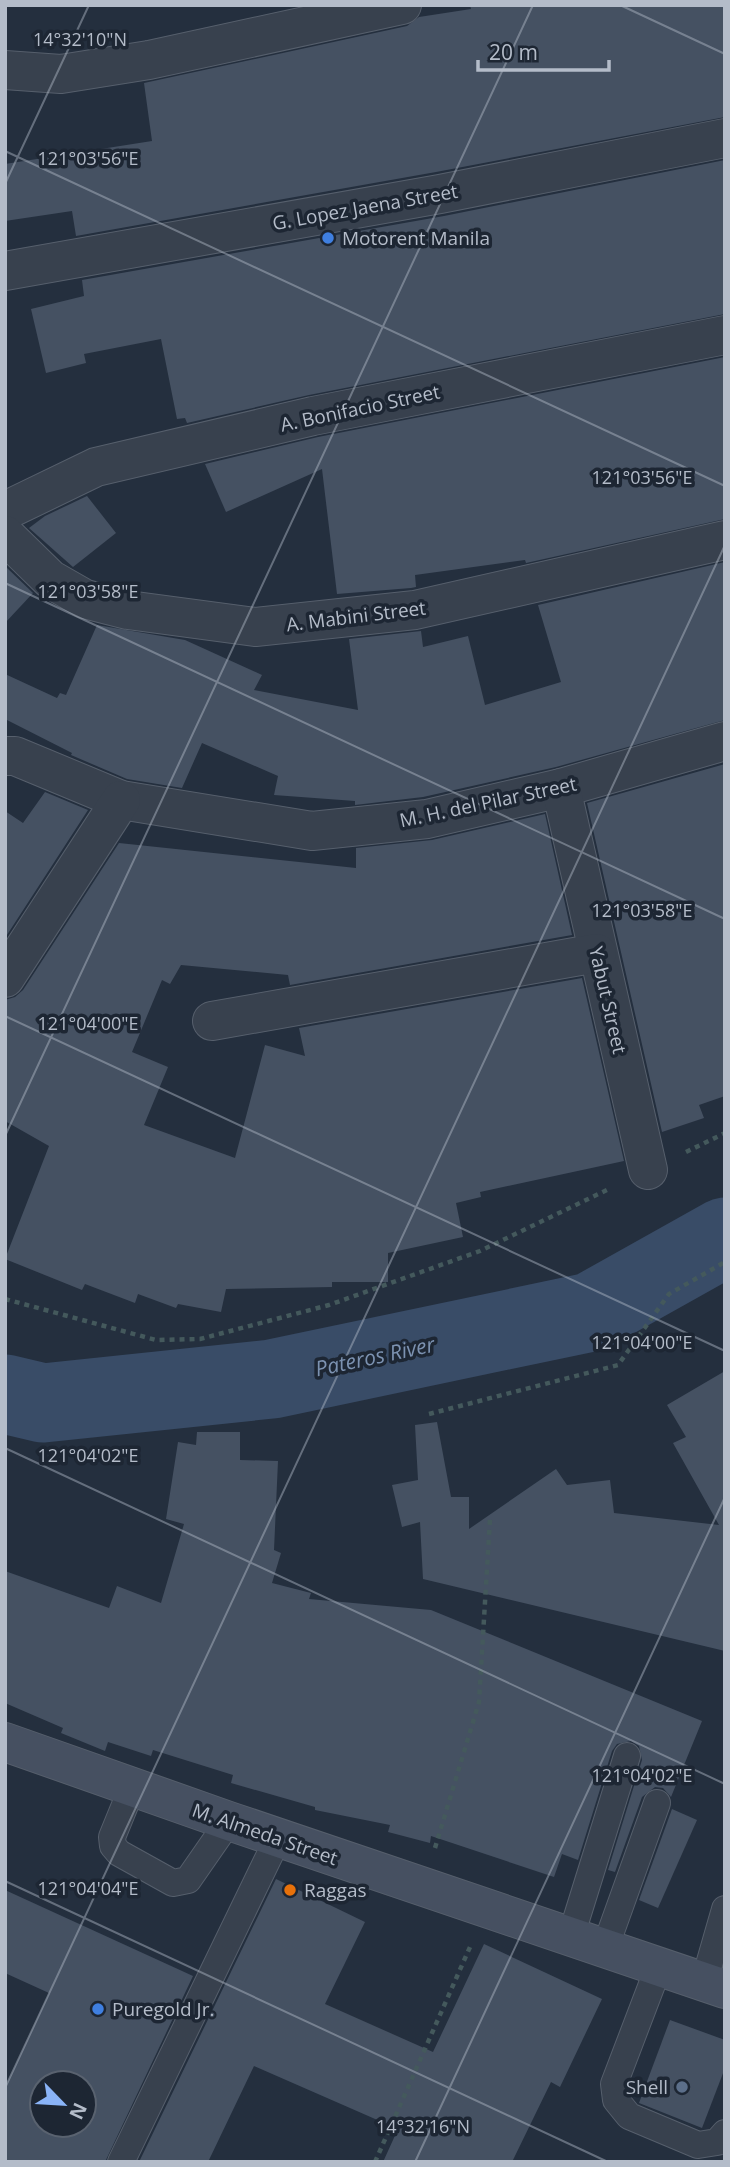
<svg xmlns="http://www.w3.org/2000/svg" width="730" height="2167" viewBox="0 0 730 2167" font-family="'Open Sans',sans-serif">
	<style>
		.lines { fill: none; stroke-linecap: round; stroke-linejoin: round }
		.river { stroke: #394c67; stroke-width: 79 }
		.building { fill: #455162; fill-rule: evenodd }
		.lane-casing { stroke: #565f6c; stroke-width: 28 }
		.street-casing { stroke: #565f6c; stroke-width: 40 }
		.secondary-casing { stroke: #565f6c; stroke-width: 40 }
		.path { stroke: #44595c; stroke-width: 4.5; stroke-dasharray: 5 5; stroke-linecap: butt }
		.lane { stroke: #38414e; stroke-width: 26 }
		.street { stroke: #38414e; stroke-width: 38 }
		.secondary { stroke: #465061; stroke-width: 38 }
		.ticks { fill: none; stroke: #b4bcc9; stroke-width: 2; stroke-opacity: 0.45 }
		.shop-dot { fill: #3f7fe0; stroke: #1d2633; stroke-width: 2.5 }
		.food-dot { fill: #e8710a; stroke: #1d2633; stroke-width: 2.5 }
		.service-dot { fill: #5c6f8a; stroke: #1d2633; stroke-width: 2.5 }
		.labels { text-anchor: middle; stroke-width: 7; stroke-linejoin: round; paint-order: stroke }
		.street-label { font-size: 19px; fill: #b4bcc9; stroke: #1d2633 }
		.poi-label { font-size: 19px; fill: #b4bcc9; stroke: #1d2633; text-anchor: start }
		.water-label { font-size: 21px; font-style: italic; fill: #7c92b1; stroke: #1d2633 }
		.ticks-label { font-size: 18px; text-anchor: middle; fill: #b4bcc9; stroke: #1d2633; stroke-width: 7; stroke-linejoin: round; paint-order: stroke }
	</style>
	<rect width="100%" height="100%" fill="#242f3e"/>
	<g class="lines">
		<path class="river" d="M 5,1394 L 43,1403 L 272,1379 L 591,1312 L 725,1237"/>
	</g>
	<g class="building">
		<path d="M 470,5 L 725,5 L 725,117 L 436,172 L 76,236 L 72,211 L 5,221 L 5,164 L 152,141 L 144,83 L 407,26 L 419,17 L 471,9 Z"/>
		<path d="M 725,160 L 725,314 L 309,395 L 187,423 L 185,418 L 177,419 L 161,339 L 84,354 L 86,363 L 46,373 L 31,309 L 84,296 L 82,280 L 444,216 Z"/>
		<path d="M 725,357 L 725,519 L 526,563 L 525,560 L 415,575 L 416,587 L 411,588 L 337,594 L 322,469 L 226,512 L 205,464 L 318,437 Z"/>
		<path d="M 87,496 L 116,533 L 73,567 L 29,528 L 45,516 Z"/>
		<path d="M 725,562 L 725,720 L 556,767 L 423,797 L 355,805 L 355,801 L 274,795 L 278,776 L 202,743 L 182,788 L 127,779 L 71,755 L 72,753 L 5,719 L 5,674 L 57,698 L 60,693 L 66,695 L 97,625 L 185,640 L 262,675 L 254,690 L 358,710 L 349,639 L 421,631 L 423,647 L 468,636 L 485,705 L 561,682 L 538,605 Z"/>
		<path d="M 5,566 L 33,593 L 5,623 Z"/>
		<path d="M 725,764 L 725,1096 L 699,1105 L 704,1118 L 662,1132 L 587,803 Z"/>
		<path d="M 45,792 L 88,810 L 5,938 L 5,811 L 23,823 Z"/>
		<path d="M 545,814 L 572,935 L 290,985 L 288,975 L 181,965 L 170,984 L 162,980 L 132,1052 L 168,1067 L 144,1125 L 235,1158 L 265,1045 L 305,1056 L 299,1028 L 582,978 L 624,1161 L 480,1192 L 481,1197 L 456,1203 L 463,1237 L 388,1253 L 388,1282 L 332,1282 L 332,1287 L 226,1289 L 221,1312 L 178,1304 L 176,1308 L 138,1294 L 135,1303 L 85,1284 L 82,1290 L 5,1259 L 49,1146 L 5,1121 L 5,1000 L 15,997 L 23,990 L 119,843 L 356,868 L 356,848 L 432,840 Z"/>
		<path d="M 725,1371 L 725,1651 L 423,1579 L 420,1522 L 402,1527 L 392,1485 L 418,1480 L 415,1425 L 437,1422 L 451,1497 L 469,1497 L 469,1529 L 556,1469 L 567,1485 L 610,1480 L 614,1513 L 719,1525 L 673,1443 L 686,1437 L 667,1405 Z"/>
		<path d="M 197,1432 L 240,1432 L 240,1460 L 278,1461 L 274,1550 L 281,1553 L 272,1583 L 311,1593 L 309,1599 L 431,1610 L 702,1721 L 671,1797 L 663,1788 L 655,1787 L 642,1797 L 615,1872 L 608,1870 L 642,1760 L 639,1746 L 631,1741 L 617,1744 L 612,1751 L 578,1860 L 562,1854 L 554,1877 L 431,1836 L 430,1843 L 388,1832 L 390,1825 L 315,1810 L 315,1807 L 231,1783 L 233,1775 L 153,1750 L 151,1756 L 108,1742 L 105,1751 L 61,1733 L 63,1728 L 5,1703 L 5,1571 L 109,1608 L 117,1586 L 161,1603 L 184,1524 L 166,1519 L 178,1442 L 196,1445 Z"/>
		<path d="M 672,1809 L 697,1820 L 658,1908 L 639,1900 Z"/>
		<path d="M 276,1879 L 365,1922 L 325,2004 L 433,2052 L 484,1944 L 602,1999 L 560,2087 L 551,2082 L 512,2162 L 383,2162 L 398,2129 L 254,2066 L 208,2162 L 139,2162 Z"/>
		<path d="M 5,1890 L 193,1976 L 105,2162 L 5,2162 L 5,2088 L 49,1993 L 5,1973 ZM 42,2083 L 84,2083 L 84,2125 L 42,2125 Z"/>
		<path d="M 670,2020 L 725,2040 L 725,2068 L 702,2128 L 639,2103 Z"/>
	</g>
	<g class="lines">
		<defs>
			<g id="lane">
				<path d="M 132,1788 L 112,1837 L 113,1846 L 119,1853 L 173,1883 L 188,1880 L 229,1821"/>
				<path d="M 571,1936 L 627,1756"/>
				<path d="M 605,1948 L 657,1803"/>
				<path d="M 659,1966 L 614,2084 L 616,2100 L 629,2116 L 698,2145 L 717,2142 L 725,2133"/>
				<path d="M 704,1982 L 725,1909"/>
				<path d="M 121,2162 L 278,1838"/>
			</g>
			<g id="street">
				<path d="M 5,70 L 61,74 L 149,60 L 402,5"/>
				<path d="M 5,271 L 440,194 L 725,138"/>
				<path d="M 5,511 L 96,467 L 313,416 L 725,335"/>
				<path d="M 5,535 L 50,579 L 85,599 L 128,610 L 255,627 L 415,610 L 725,540"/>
				<path d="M 5,756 L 15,756 L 121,800 L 312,831 L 427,819 L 561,788 L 725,741"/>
				<path d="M 561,788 L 648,1170"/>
				<path d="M 5,978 L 121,800"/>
				<path d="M 212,1021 L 597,953"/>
			</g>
			<path id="secondary" d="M 5,1742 L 229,1821 L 725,1989"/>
		</defs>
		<use href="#lane" class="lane-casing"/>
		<use href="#street" class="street-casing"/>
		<use href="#secondary" class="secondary-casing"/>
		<g class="path">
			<path d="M 686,1152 L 725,1133"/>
			<path d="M 5,1299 L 156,1340 L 200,1339 L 329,1305 L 480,1251 L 611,1188"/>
			<path d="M 429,1414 L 618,1365 L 669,1294 L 725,1262"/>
			<path d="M 435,1848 L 479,1702 L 490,1519"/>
			<path d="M 375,2162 L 470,1947"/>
		</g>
		<use href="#lane" class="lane"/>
		<use href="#street" class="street"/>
		<use href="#secondary" class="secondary"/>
	</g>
	<path class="ticks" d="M 620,5 L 725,54M 5,151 L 725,486M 5,184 L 89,5M 5,583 L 725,919M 5,1016 L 725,1351M 5,1136 L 533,5M 5,1448 L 725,1784M 5,1881 L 608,2162M 5,2088 L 725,545M 415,2162 L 725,1497"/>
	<g class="shop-dot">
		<circle cx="328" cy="238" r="7"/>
		<circle cx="98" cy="2009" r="7"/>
	</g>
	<circle class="food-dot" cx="290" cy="1890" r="7"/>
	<circle class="service-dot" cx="682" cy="2087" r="7"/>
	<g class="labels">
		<g class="street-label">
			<text transform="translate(365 207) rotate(-10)" y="7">G. Lopez Jaena Street</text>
			<text transform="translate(360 408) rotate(-12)" y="7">A. Bonifacio Street</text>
			<text transform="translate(356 616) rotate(-7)" y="7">A. Mabini Street</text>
			<text transform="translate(488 802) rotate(-12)" y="7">M. H. del Pilar Street</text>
			<text transform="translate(608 1000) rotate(77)" y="7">Yabut Street</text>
			<text transform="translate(265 1834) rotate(19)" y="7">M. Almeda Street</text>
		</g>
		<g class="poi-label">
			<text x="342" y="245">Motorent Manila</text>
			<text x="304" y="1897">Raggas</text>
			<text x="112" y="2016">Puregold Jr.</text>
			<text x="668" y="2094" text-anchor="end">Shell</text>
		</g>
		<g class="water-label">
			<text transform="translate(375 1357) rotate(-12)" y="7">Pateros River</text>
		</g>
	</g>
	<g class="ticks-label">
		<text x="80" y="46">14°32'10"N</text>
		<text x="88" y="165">121°03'56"E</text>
		<text x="642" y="484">121°03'56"E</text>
		<text x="88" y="598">121°03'58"E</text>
		<text x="642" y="917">121°03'58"E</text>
		<text x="88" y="1030">121°04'00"E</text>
		<text x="642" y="1349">121°04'00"E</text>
		<text x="88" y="1462">121°04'02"E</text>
		<text x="642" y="1782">121°04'02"E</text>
		<text x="88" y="1895">121°04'04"E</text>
		<text x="423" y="2133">14°32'16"N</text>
	</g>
	<rect width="730" height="2167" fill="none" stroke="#b4bcc9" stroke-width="14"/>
	<g transform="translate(63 2104) rotate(115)"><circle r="33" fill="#1d2633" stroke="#59626f" stroke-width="2"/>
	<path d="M0-5L12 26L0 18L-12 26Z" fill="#8ab4f8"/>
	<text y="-10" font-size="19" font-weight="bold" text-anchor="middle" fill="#b4bcc9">N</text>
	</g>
	<path d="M478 60v10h131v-10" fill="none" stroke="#b4bcc9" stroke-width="3.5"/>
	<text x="489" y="60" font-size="21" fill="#b4bcc9" stroke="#1d2633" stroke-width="5" paint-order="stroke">20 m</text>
</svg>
